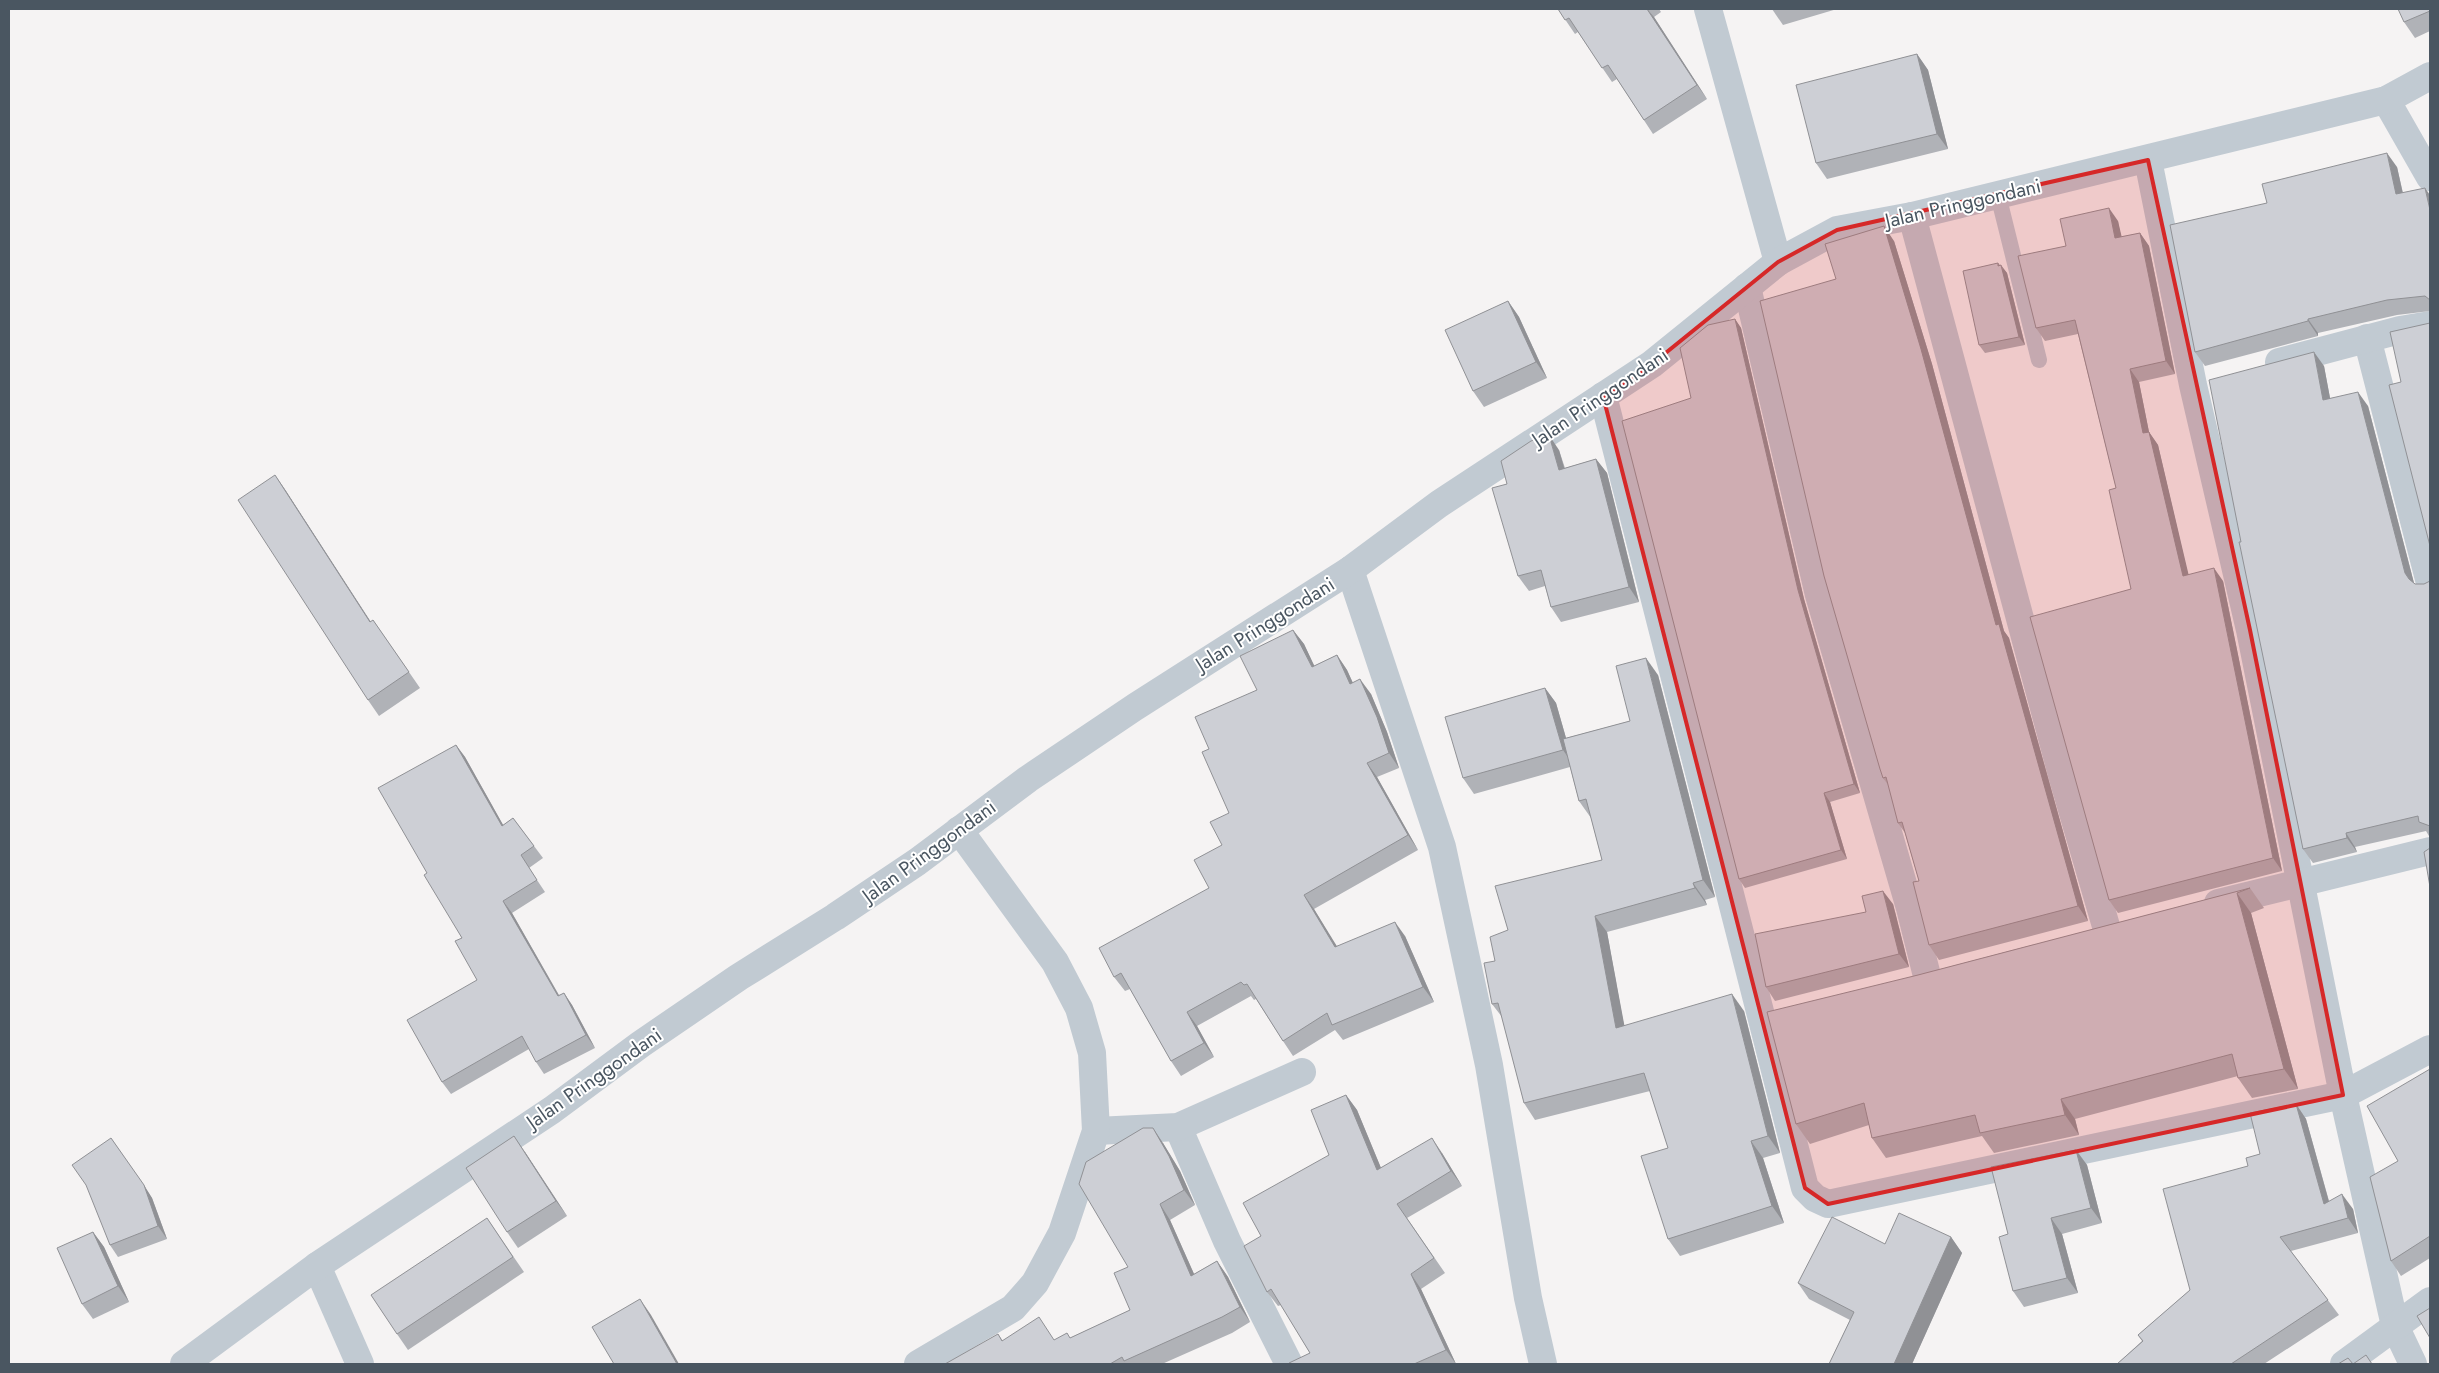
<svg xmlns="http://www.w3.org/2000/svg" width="2439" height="1373" viewBox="0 0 2439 1373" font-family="Jost,sans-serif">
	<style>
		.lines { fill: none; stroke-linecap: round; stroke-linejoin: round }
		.lane { stroke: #c1cad2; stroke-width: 16 }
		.street { stroke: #c1cad2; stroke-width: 28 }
		.wall { fill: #b0b2b7 }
		.shaded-wall { fill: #909195 }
		.building { fill: #cdcfd5; stroke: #909195 }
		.marked { fill: #d62828; fill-opacity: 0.2; stroke: #d62828; stroke-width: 4; stroke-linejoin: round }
		.labels { text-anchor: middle; stroke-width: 4; stroke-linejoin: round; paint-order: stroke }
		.street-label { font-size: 20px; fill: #4a5661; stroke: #fff }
	</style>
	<rect width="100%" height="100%" fill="#f5f3f3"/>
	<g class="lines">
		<path class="lane" d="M 1998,195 L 2039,360"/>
		<g class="street">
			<path d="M 1708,9 L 1778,262"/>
			<path d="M 2386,100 L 2430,177"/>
			<path d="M 2148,160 L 2193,385 L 2250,630 L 2343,1095 L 2395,1326 L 2413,1364"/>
			<path d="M 1912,216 L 2062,775 L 2108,933"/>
			<path d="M 1747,287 L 1819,595 L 1910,908 L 1928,980"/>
			<path d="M 2367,338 L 2430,583"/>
			<path d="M 2279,362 L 2400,330 L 2430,325"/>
			<path d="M 1603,396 L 1805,1188 L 1815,1198 L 1828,1204 L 2343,1095 L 2430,1049"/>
			<path d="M 1350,570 L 1442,847 L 1489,1065 L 1528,1298 L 1543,1364"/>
			<path d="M 2218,903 L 2430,851"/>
			<path d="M 1178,1127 L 1227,1241 L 1289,1364"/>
			<path d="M 1096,1131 L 1178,1127 L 1302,1072"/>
			<path d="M 317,1266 L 360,1364"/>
			<path d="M 184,1364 L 317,1266 L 552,1110 L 641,1044 L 739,977 L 835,917 L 917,862 L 1028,779 L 1135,707 L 1350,570 L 1439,504 L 1652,364 L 1778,262 L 1837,230 L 1912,216 L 2386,100 L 2430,76"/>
			<path d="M 918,1364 L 1013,1308 L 1035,1283 L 1062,1233 L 1096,1131 L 1092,1053 L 1079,1008 L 1055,962 L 959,830"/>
			<path d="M 2344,1364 L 2430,1301"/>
		</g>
	</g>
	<g class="wall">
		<path d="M 1558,9 L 1659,9 L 1661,12 L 1654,17 L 1707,99 L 1653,134 L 1617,79 L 1612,82 L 1578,32 L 1575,34 Z"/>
		<path d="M 1772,9 L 1837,9 L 1783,25 Z"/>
		<path d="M 2430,9 L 2430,31 L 2415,38 L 2404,22 Z"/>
		<path d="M 1917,54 L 1928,70 L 1948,149 L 1827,179 L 1816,163 Z"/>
		<path d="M 2397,167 L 2403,193 L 2430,195 L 2430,311 L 2397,315 L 2318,333 L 2318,336 L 2205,366 L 2195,352 Z"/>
		<path d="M 2118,221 L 2121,237 L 2140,233 L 2149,246 L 2175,374 L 2139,382 L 2149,432 L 2158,445 L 2188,575 L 2223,581 L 2282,871 L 2118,913 L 2109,900 L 2131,589 L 2116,488 L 2078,334 L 2045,341 L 2036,328 L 2066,246 Z"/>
		<path d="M 1894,241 L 1932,364 L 2004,631 L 2009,638 L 2088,921 L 1939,960 L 1929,945 L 1919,881 L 1905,833 L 1898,823 L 1889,786 L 1883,778 L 1836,279 Z"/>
		<path d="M 1998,263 L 2007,273 L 2025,345 L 1985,353 L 1979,345 Z"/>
		<path d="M 1508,301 L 1519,317 L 1547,378 L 1484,407 L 1473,391 Z"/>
		<path d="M 1735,319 L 1741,328 L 1804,599 L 1860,793 L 1830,802 L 1847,859 L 1745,888 L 1739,879 Z"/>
		<path d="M 2324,366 L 2330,398 L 2368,406 L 2414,583 L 2415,584 L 2424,584 L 2430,581 L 2430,836 L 2429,836 L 2426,831 L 2355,847 L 2357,852 L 2313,863 L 2303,849 L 2241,542 Z"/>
		<path d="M 1559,450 L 1565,468 L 1596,459 L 1607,473 L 1639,602 L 1561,622 L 1551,607 L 1545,586 L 1529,591 L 1518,576 L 1507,484 Z"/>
		<path d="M 275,475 L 286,491 L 371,622 L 373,620 L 420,688 L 379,716 L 368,700 Z"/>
		<path d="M 1293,630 L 1304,644 L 1314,666 L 1337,655 L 1347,670 L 1353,683 L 1371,694 L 1387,732 L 1399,768 L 1377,777 L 1418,850 L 1314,909 L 1336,946 L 1405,936 L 1434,1002 L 1343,1040 L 1335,1030 L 1293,1056 L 1283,1041 L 1256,999 L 1254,1000 L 1251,996 L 1197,1026 L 1214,1057 L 1181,1076 L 1171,1061 L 1130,989 L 1125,991 L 1114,977 L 1209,888 L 1222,845 L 1229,813 L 1209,749 L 1257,690 Z"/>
		<path d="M 1658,675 L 1715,897 L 1705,900 L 1707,905 L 1607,932 L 1624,1026 L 1744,1011 L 1780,1153 L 1763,1158 L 1784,1223 L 1680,1256 L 1668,1239 L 1668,1148 L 1650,1091 L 1535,1120 L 1524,1103 L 1502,1017 L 1492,1004 L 1495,961 L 1508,930 L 1602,860 L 1591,818 L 1579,801 L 1570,767 L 1474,794 L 1463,778 L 1545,688 L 1556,703 L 1566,738 L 1630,721 Z"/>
		<path d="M 456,745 L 465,757 L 503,825 L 513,818 L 543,858 L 529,868 L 545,892 L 512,913 L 559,995 L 564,993 L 572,1005 L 595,1048 L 544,1074 L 536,1062 L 529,1049 L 451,1094 L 442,1082 L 477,980 L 462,938 L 427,873 Z"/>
		<path d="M 2250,888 L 2264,908 L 2251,913 L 2298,1089 L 2252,1098 L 2238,1078 L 2238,1076 L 2075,1119 L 2079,1135 L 1994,1153 L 1982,1136 L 1886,1158 L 1872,1138 L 1869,1125 L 1810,1144 L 1796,1124 L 1918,975 Z"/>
		<path d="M 1893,904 L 1909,967 L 1775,1001 L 1766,987 L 1866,912 Z"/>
		<path d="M 2430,1069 L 2430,1258 L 2401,1276 L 2391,1261 L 2398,1161 Z"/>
		<path d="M 1346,1095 L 1357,1110 L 1381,1168 L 1442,1153 L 1462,1186 L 1407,1218 L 1445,1273 L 1421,1289 L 1456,1364 L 1289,1364 L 1310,1353 L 1281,1305 L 1278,1306 L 1267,1292 L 1261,1236 L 1329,1155 Z"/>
		<path d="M 2296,1104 L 2306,1119 L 2329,1201 L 2353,1209 L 2358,1233 L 2291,1251 L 2339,1315 L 2264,1364 L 2117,1364 L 2142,1341 L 2138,1335 L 2190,1290 L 2248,1166 L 2260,1154 Z"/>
		<path d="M 111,1138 L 152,1198 L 167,1239 L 118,1257 L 110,1245 Z"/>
		<path d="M 1163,1143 L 1180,1171 L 1195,1205 L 1170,1220 L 1194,1274 L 1217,1261 L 1228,1277 L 1250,1322 L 1232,1333 L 1162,1364 L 945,1364 L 998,1334 L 1003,1341 L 1055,1340 L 1067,1333 L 1070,1338 L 1130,1310 L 1128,1267 Z"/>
		<path d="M 2076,1150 L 2087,1165 L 2102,1223 L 2062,1234 L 2078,1293 L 2024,1307 L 2013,1291 L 2008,1234 Z"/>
		<path d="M 525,1152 L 567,1216 L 518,1248 L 507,1232 Z"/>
		<path d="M 487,1218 L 524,1272 L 408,1350 L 397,1334 Z"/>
		<path d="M 93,1232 L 104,1247 L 129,1302 L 93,1319 L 82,1304 Z"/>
		<path d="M 1951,1237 L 1962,1253 L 1912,1364 L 1829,1364 L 1850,1320 L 1809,1299 L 1798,1283 L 1885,1244 Z"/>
	</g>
	<g class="shaded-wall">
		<path d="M 1647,9 L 1654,17 L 1707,99 L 1697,85 Z"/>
		<path d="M 1917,54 L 1928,70 L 1948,149 L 1937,134 Z"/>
		<path d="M 2387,153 L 2397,167 L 2406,208 L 2396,194 Z"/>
		<path d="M 2425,188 L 2430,195 L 2430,210 Z"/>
		<path d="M 2109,208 L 2118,221 L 2125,251 L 2115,238 Z"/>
		<path d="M 1884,226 L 1894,241 L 1932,364 L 2004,631 L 2009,638 L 2088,921 L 2078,906 L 1996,625 Z"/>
		<path d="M 2140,233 L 2149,246 L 2175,374 L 2166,361 Z"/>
		<path d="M 1998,263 L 2003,270 L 2001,265 L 2007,273 L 2025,345 L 2019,337 Z"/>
		<path d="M 1508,301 L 1519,317 L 1547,378 L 1536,362 Z"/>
		<path d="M 1735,319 L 1741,328 L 1804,599 L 1860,793 L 1854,784 L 1798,590 Z"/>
		<path d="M 2308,319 L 2318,333 L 2318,336 L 2308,321 Z"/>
		<path d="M 2314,352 L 2324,366 L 2333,414 L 2323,400 Z"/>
		<path d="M 2130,369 L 2139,382 L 2149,432 L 2158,445 L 2192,589 L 2183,576 L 2143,433 Z"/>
		<path d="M 2358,392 L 2368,406 L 2415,587 L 2409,579 L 2405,573 Z"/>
		<path d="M 1549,435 L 1559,450 L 1569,485 L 1559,470 Z"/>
		<path d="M 1596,459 L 1607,473 L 1639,602 L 1629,587 Z"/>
		<path d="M 275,475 L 286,491 L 381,638 L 370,622 Z"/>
		<path d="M 2214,568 L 2223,581 L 2282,871 L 2273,858 Z"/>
		<path d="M 1293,630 L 1304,644 L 1322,682 L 1312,667 Z"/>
		<path d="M 1337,655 L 1347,670 L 1360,699 L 1350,684 Z"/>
		<path d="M 1646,658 L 1658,675 L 1715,897 L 1703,880 Z"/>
		<path d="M 1360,679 L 1371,694 L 1387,732 L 1399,768 L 1389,753 Z"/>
		<path d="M 1545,688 L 1556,703 L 1574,766 L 1563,750 Z"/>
		<path d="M 456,745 L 465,757 L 511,839 L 502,826 Z"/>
		<path d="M 1367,763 L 1377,777 L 1418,850 L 1408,835 Z"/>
		<path d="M 1824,793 L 1830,802 L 1847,859 L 1841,850 Z"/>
		<path d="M 2346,833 L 2355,847 L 2357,852 L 2347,838 Z"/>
		<path d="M 1693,883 L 1705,900 L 1707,905 L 1695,888 Z"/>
		<path d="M 1883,891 L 1893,904 L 1909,967 L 1899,954 Z"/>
		<path d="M 2237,893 L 2251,913 L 2298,1089 L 2284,1069 Z"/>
		<path d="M 1304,895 L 1314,909 L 1346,961 L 1335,947 Z"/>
		<path d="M 503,901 L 512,913 L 566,1008 L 558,996 Z"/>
		<path d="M 1595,916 L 1607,932 L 1628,1045 L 1616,1028 Z"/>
		<path d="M 1395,922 L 1405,936 L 1434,1002 L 1423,987 Z"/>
		<path d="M 564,993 L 572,1005 L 595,1048 L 586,1035 Z"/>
		<path d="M 1732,994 L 1744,1011 L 1780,1153 L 1768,1136 Z"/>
		<path d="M 1187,1012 L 1197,1026 L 1214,1057 L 1204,1043 Z"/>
		<path d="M 1346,1095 L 1357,1110 L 1388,1185 L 1377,1170 Z"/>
		<path d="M 2061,1099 L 2075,1119 L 2079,1135 L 2065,1115 Z"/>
		<path d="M 2296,1104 L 2306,1119 L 2334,1220 L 2324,1204 Z"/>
		<path d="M 1153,1128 L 1163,1143 L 1180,1171 L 1195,1205 L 1184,1190 Z"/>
		<path d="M 514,1136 L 525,1152 L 567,1216 L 556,1201 Z"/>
		<path d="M 1432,1138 L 1442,1153 L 1462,1186 L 1451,1171 Z"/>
		<path d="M 1751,1141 L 1763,1158 L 1784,1223 L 1772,1206 Z"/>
		<path d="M 2076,1150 L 2087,1165 L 2102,1223 L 2091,1208 Z"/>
		<path d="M 144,1185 L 152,1198 L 167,1239 L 158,1226 Z"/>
		<path d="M 2342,1194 L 2353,1209 L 2358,1233 L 2348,1218 Z"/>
		<path d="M 1160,1204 L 1170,1220 L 1202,1292 L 1191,1276 Z"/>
		<path d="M 2051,1218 L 2062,1234 L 2078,1293 L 2067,1278 Z"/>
		<path d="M 93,1232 L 104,1247 L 129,1302 L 118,1286 Z"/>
		<path d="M 1951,1237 L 1962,1253 L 1912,1364 L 1894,1364 Z"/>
		<path d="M 1217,1261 L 1228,1277 L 1250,1322 L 1240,1307 Z"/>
		<path d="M 1411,1274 L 1421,1289 L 1456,1364 L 1446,1350 Z"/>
		<path d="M 640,1299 L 651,1315 L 679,1364 L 677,1364 Z"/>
	</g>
	<g class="building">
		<path d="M 1558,9 L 1647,9 L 1697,85 L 1644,120 L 1608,65 L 1602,68 L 1569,18 L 1565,20 Z"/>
		<path d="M 2398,9 L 2430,9 L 2430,11 L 2404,22 Z"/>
		<path d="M 1917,54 L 1937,134 L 1816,163 L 1796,85 Z"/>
		<path d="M 2387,153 L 2396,194 L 2425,188 L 2430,210 L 2430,300 L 2425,296 L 2387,300 L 2308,319 L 2308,321 L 2195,352 L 2170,225 L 2267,203 L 2262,184 Z"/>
		<path d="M 2109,208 L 2115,238 L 2140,233 L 2166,361 L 2130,369 L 2143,433 L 2149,432 L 2183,576 L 2214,568 L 2273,858 L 2109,900 L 2030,617 L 2131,589 L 2109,490 L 2116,488 L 2075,320 L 2036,328 L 2018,256 L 2066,246 L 2060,219 Z"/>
		<path d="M 1884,226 L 1921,349 L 1996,625 L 1999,624 L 2078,906 L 1929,945 L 1913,882 L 1919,881 L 1902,822 L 1898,823 L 1886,777 L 1883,778 L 1880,769 L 1824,576 L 1760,301 L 1836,279 L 1825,244 Z"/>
		<path d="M 1998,263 L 1998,266 L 2001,265 L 2019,337 L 1979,345 L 1963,271 Z"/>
		<path d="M 1508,301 L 1536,362 L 1473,391 L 1445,330 Z"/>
		<path d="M 1735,319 L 1798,590 L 1854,784 L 1824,793 L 1841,850 L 1739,879 L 1622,421 L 1691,398 L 1680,348 L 1708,325 Z"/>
		<path d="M 2430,322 L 2430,546 L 2389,385 L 2401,382 L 2390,332 L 2430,323 Z"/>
		<path d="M 2314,352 L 2323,400 L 2358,392 L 2405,573 L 2409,579 L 2415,584 L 2424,584 L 2430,581 L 2430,826 L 2419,822 L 2418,816 L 2346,833 L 2347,838 L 2303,849 L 2240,546 L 2239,542 L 2241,542 L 2209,380 Z"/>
		<path d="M 1549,435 L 1559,470 L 1596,459 L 1629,587 L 1551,607 L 1541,570 L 1518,576 L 1492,488 L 1507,484 L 1501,461 L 1531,441 Z"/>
		<path d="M 275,475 L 370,622 L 373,620 L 409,672 L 368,700 L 238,500 Z"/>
		<path d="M 1293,630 L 1312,667 L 1337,655 L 1350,684 L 1360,679 L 1377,717 L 1389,753 L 1367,763 L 1408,835 L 1304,895 L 1335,947 L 1395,922 L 1423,987 L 1332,1025 L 1327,1013 L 1283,1041 L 1247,984 L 1244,985 L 1241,982 L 1187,1012 L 1204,1043 L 1171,1061 L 1121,973 L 1114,977 L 1099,948 L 1209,888 L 1194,860 L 1222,845 L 1210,822 L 1229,813 L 1202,752 L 1209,749 L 1195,717 L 1257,690 L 1240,656 Z"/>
		<path d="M 1646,658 L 1703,880 L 1693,883 L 1695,888 L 1595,916 L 1616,1028 L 1732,994 L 1768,1136 L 1751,1141 L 1772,1206 L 1668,1239 L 1641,1156 L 1668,1148 L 1644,1073 L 1524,1103 L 1498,1003 L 1492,1004 L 1484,963 L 1495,961 L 1490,937 L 1508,930 L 1495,886 L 1602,860 L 1586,799 L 1579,801 L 1563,739 L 1630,721 L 1616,666 Z"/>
		<path d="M 1545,688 L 1563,750 L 1463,778 L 1445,717 Z"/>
		<path d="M 456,745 L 502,826 L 513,818 L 534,846 L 521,855 L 537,880 L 503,901 L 558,996 L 564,993 L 586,1035 L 536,1062 L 522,1036 L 442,1082 L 407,1020 L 477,980 L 455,941 L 462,938 L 424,875 L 427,873 L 378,788 Z"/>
		<path d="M 2430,848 L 2430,887 L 2424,852 Z"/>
		<path d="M 2250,888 L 2237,893 L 2284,1069 L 2238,1078 L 2232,1054 L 2061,1099 L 2065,1115 L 1980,1133 L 1975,1115 L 1872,1138 L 1864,1103 L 1796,1124 L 1767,1012 L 1918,975 Z"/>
		<path d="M 1883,891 L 1899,954 L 1766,987 L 1755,934 L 1866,912 L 1862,896 Z"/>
		<path d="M 2430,1069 L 2430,1236 L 2391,1261 L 2370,1177 L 2398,1161 L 2367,1106 Z"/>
		<path d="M 1346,1095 L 1377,1170 L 1432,1138 L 1451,1171 L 1397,1204 L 1434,1258 L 1411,1274 L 1446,1350 L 1414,1364 L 1289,1364 L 1289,1363 L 1310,1353 L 1271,1289 L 1267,1292 L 1244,1246 L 1261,1236 L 1243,1203 L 1329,1155 L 1311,1110 Z"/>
		<path d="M 2296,1104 L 2324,1204 L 2342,1194 L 2348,1218 L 2280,1237 L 2328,1300 L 2231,1364 L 2117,1364 L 2143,1341 L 2138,1335 L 2190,1290 L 2163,1189 L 2248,1166 L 2246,1158 L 2260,1154 L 2250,1113 Z"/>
		<path d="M 1143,1128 L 1153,1128 L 1169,1156 L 1184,1190 L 1160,1204 L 1191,1276 L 1217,1261 L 1240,1307 L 1222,1317 L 1124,1361 L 1122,1357 L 1110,1364 L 945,1364 L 998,1334 L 1002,1341 L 1039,1317 L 1054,1340 L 1067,1333 L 1070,1338 L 1130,1310 L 1114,1273 L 1128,1267 L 1079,1184 L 1086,1162 Z"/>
		<path d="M 514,1136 L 556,1201 L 507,1232 L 466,1168 Z"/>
		<path d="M 111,1138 L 144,1185 L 158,1226 L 110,1245 L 86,1185 L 72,1165 Z"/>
		<path d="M 2076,1150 L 2091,1208 L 2051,1218 L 2067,1278 L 2013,1291 L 1999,1237 L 2008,1234 L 1991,1167 Z"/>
		<path d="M 1899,1213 L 1951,1237 L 1894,1364 L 1829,1364 L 1854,1312 L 1798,1283 L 1832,1217 L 1885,1244 Z"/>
		<path d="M 487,1218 L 513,1257 L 397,1334 L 371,1295 Z"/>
		<path d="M 93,1232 L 118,1286 L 82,1304 L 57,1248 Z"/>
		<path d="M 640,1299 L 677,1364 L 614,1364 L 592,1327 Z"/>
		<path d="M 2430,1308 L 2430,1338 L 2417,1316 Z"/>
		<path d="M 2366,1355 L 2372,1364 L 2353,1364 Z"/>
		<path d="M 2348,1358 L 2353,1364 L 2338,1364 Z"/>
	</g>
	<path class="marked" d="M 2148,160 L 2250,630 L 2343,1095 L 1828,1204 L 1805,1188 L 1603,396 L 1652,364 L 1778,262 L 1837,230 Z"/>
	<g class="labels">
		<g class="street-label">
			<text transform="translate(1963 203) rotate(-13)" y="7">Jalan Pringgondani</text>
			<text transform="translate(1600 397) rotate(-34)" y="7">Jalan Pringgondani</text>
			<text transform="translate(1265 624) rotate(-32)" y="7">Jalan Pringgondani</text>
			<text transform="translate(929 851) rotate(-36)" y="7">Jalan Pringgondani</text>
			<text transform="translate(594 1078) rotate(-35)" y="7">Jalan Pringgondani</text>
		</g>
	</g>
	<rect width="2439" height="1373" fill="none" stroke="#4a5661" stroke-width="20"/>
</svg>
